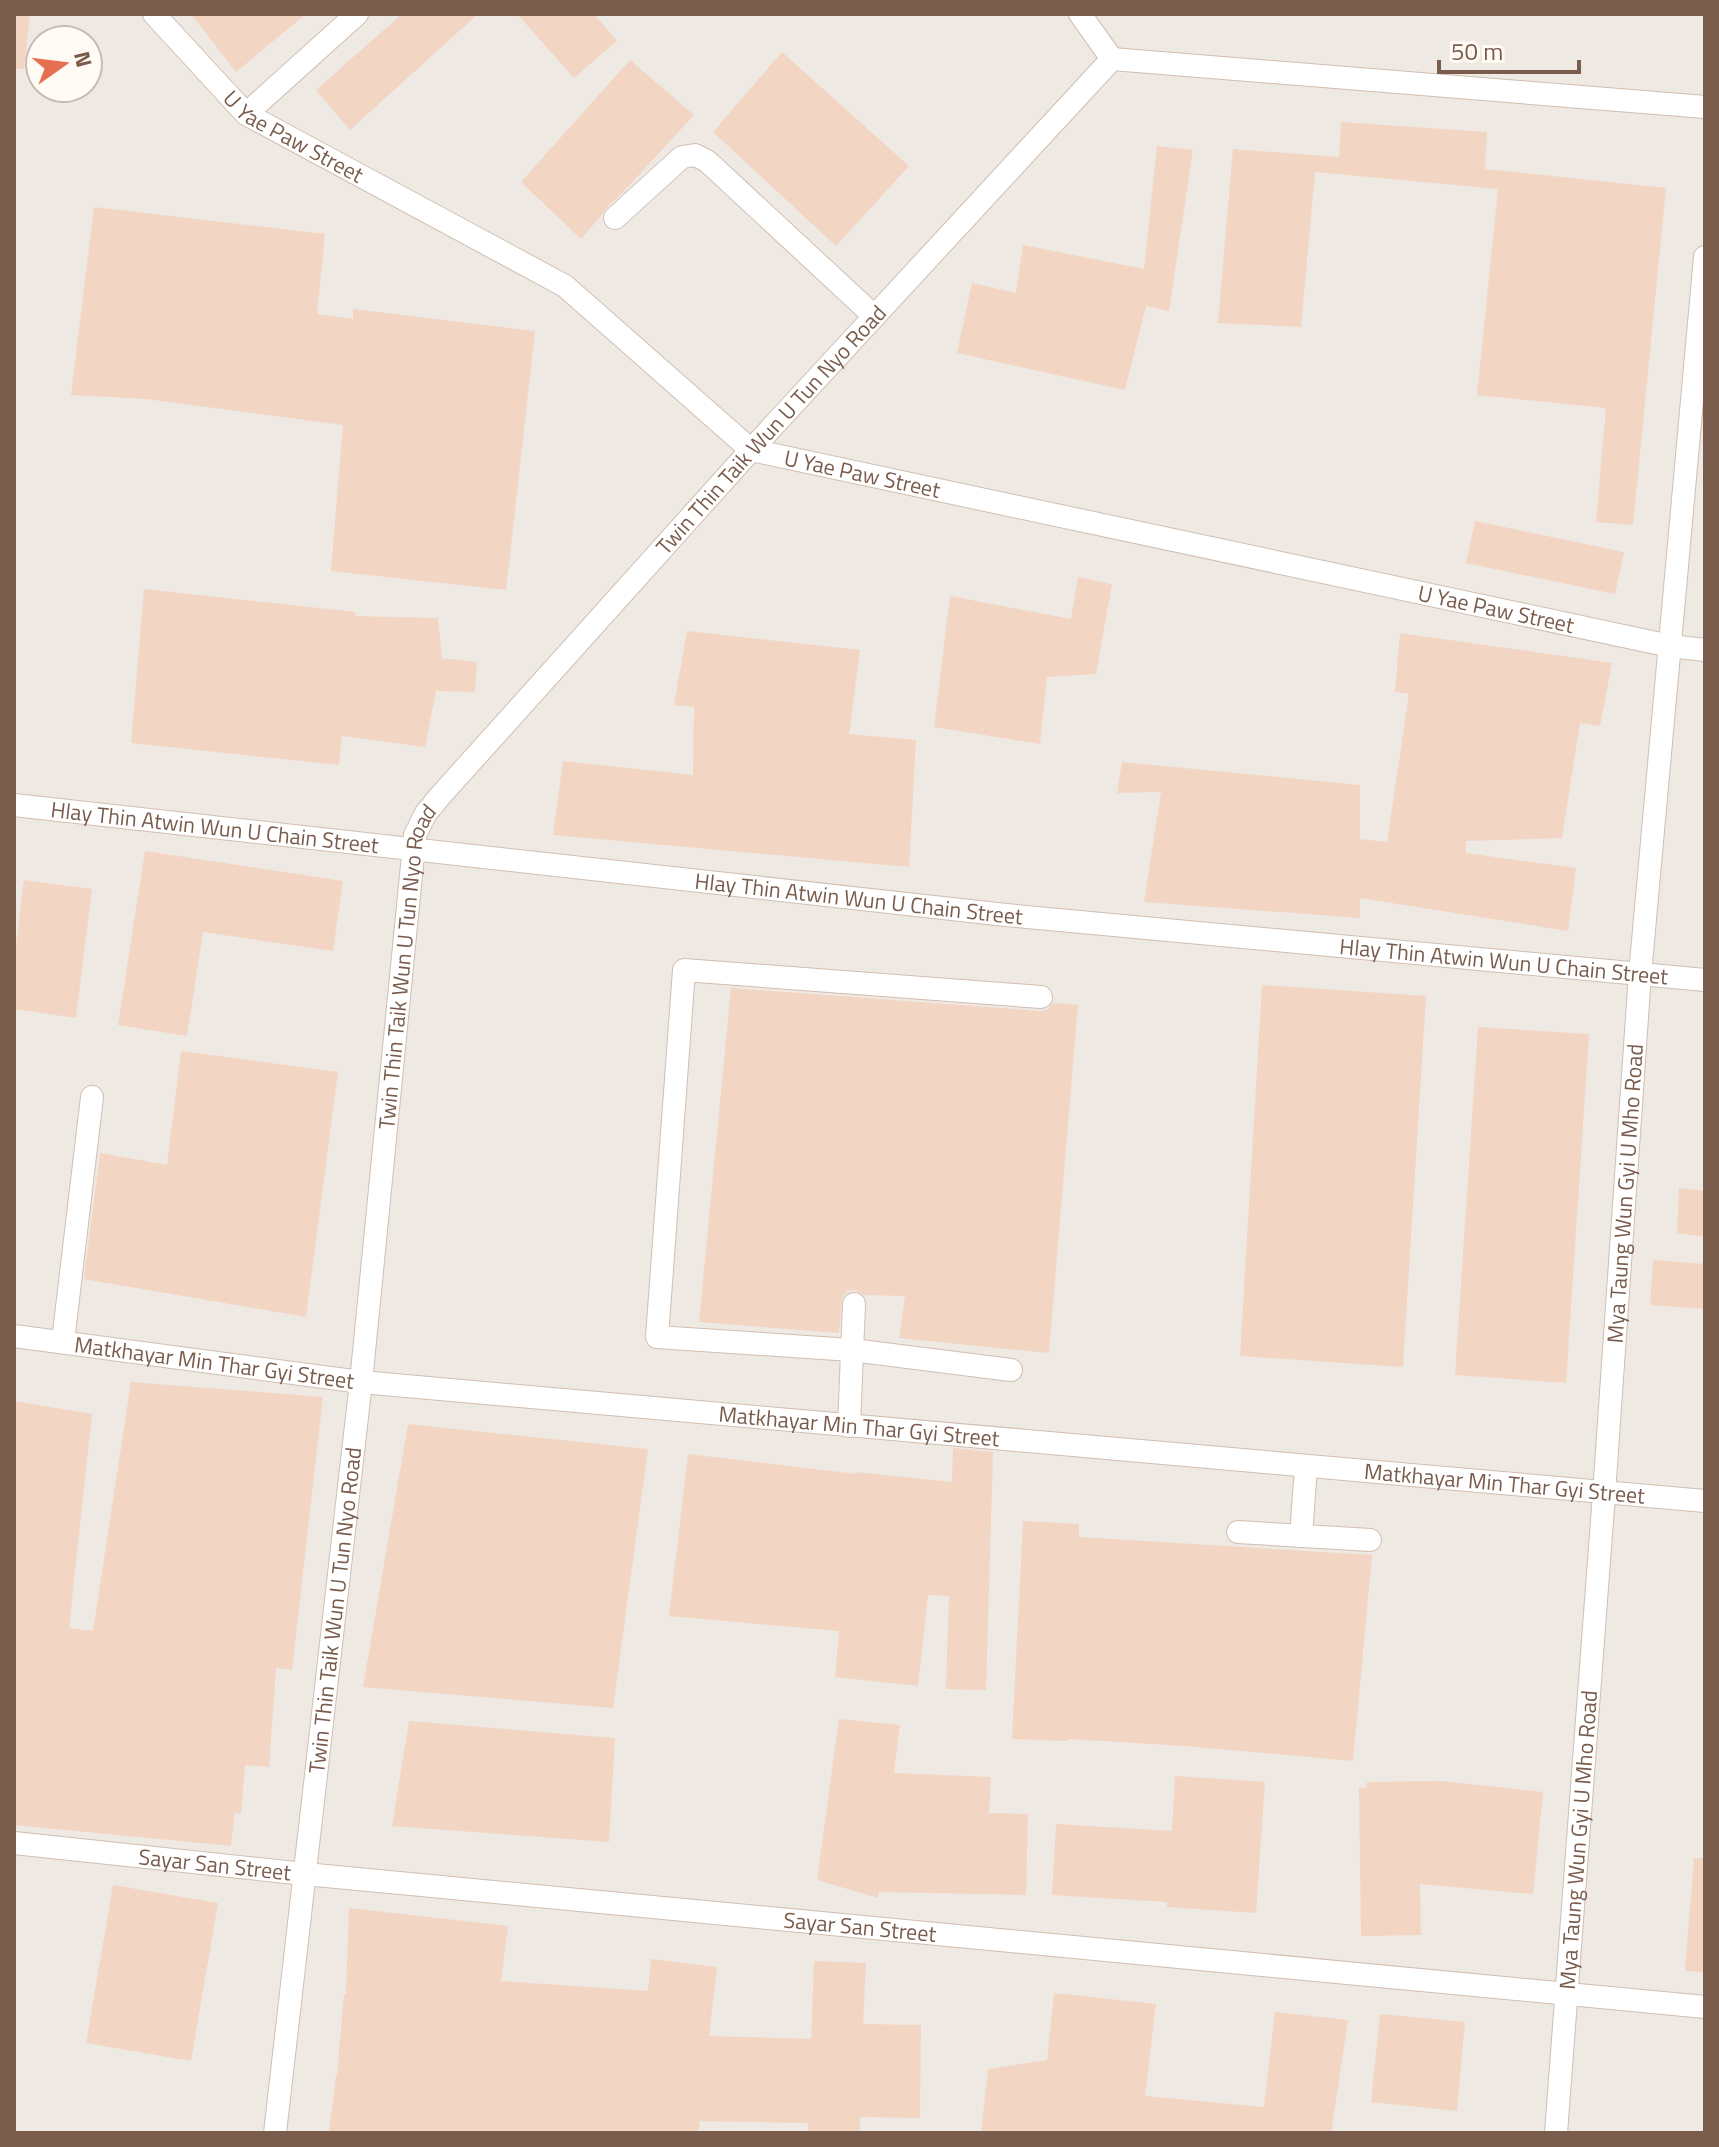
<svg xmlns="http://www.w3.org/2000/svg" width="1719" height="2147" viewBox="0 0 1719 2147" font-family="'Titillium Web',sans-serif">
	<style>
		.industrial { fill: #efe9e4; fill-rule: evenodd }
		.building { fill: #f3d5c3 }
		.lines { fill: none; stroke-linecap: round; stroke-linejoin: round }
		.minor-casing { stroke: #d1beb0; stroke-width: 24 }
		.minor { stroke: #fff; stroke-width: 22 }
		.labels { text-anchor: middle; stroke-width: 6; stroke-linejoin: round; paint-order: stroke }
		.street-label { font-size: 22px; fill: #7a5c4d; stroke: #fffaf3 }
	</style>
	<rect width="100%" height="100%" fill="#fdf6ec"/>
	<path class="industrial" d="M 14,14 L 1705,14 L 1705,2133 L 14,2133 ZM 40,40 L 88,40 L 88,88 L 40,88 Z"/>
	<g class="building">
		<path d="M 14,14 L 30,14 L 24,69 L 14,69 Z"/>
		<path d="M 191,14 L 306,14 L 236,72 Z"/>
		<path d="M 402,14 L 478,14 L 350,130 L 316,90 Z"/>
		<path d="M 517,14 L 594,14 L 617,41 L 574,78 Z"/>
		<path d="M 782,52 L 909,166 L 836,246 L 713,132 Z"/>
		<path d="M 630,60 L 694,115 L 626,189 L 606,208 L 601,216 L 581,239 L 521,182 Z"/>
		<path d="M 1341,122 L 1487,132 L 1485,169 L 1666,188 L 1633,525 L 1596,522 L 1606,408 L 1477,395 L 1498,189 L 1315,172 L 1301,327 L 1218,323 L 1233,149 L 1339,157 Z"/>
		<path d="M 1157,146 L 1193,150 L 1169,311 L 1146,306 L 1125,390 L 957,353 L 972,283 L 1016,293 L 1023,245 L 1144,269 Z"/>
		<path d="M 94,207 L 325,234 L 317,314 L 353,319 L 353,309 L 535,331 L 506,590 L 331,571 L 343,425 L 146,399 L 71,395 Z"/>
		<path d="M 1475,521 L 1624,552 L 1615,594 L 1466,563 Z"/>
		<path d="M 1078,577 L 1112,584 L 1096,674 L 1047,677 L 1040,744 L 934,727 L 950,596 L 1071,619 Z"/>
		<path d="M 144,589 L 356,612 L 355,616 L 438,618 L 442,658 L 477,662 L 475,692 L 436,691 L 425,747 L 342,736 L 339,765 L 131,743 Z"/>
		<path d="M 687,631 L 860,650 L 849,734 L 916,740 L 909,867 L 553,835 L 563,761 L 693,775 L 694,707 L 674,705 Z"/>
		<path d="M 1400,633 L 1612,663 L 1600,726 L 1580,723 L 1562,838 L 1466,841 L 1466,853 L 1576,868 L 1568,931 L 1360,898 L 1360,918 L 1144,902 L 1161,792 L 1117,793 L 1122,762 L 1360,785 L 1360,839 L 1387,842 L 1409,694 L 1395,692 Z"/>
		<path d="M 145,851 L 343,881 L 333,951 L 203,932 L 187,1036 L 118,1025 Z"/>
		<path d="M 24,880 L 92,889 L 76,1018 L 14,1009 L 14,961 Z"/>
		<path d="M 1262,985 L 1426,996 L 1403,1367 L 1240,1356 Z"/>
		<path d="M 731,988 L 1040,1011 L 1048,1009 L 1053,1003 L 1078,1005 L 1049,1353 L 899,1338 L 905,1296 L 864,1295 L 855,1290 L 848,1291 L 842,1297 L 839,1333 L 699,1322 Z"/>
		<path d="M 1478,1027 L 1589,1034 L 1566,1383 L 1455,1375 Z"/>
		<path d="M 181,1051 L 338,1072 L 306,1317 L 84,1279 L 100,1153 L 167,1165 Z"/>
		<path d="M 1679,1188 L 1705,1191 L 1705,1237 L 1677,1233 Z"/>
		<path d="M 1653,1260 L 1705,1264 L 1705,1309 L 1650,1305 Z"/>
		<path d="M 131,1382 L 323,1397 L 292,1670 L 276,1668 L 269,1767 L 245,1765 L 241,1814 L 235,1813 L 231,1846 L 14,1825 L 14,1401 L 92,1414 L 69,1628 L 93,1631 Z"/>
		<path d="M 408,1424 L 648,1449 L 613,1708 L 363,1687 Z"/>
		<path d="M 953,1448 L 993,1452 L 986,1690 L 946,1689 L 949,1596 L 928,1595 L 918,1686 L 835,1677 L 839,1631 L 669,1616 L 688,1454 L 856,1474 L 856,1472 L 952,1482 Z"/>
		<path d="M 1023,1521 L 1079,1524 L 1079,1537 L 1372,1555 L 1353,1761 L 1185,1746 L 1069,1739 L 1069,1741 L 1012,1739 Z"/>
		<path d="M 839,1719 L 900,1725 L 894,1773 L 991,1777 L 989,1813 L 1028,1814 L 1026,1895 L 879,1892 L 878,1898 L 817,1880 Z"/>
		<path d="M 409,1721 L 615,1738 L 609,1842 L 392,1826 Z"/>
		<path d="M 1175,1776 L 1265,1782 L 1256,1913 L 1167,1907 L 1167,1902 L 1052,1895 L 1056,1824 L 1172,1831 Z"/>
		<path d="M 1442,1781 L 1543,1792 L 1533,1894 L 1420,1884 L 1421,1935 L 1361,1936 L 1359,1788 L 1366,1788 L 1367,1782 Z"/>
		<path d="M 1694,1858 L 1705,1858 L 1705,1972 L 1685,1971 Z"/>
		<path d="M 113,1885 L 218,1903 L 191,2061 L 86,2043 Z"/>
		<path d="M 349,1908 L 508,1926 L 501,1981 L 648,1991 L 651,1959 L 717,1967 L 709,2036 L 811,2039 L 814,1961 L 866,1963 L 863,2024 L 921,2025 L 920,2118 L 860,2117 L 860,2133 L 808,2133 L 808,2123 L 700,2121 L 698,2133 L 329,2133 L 336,2075 L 337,2075 L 344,1994 L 346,1994 Z"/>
		<path d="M 1054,1993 L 1156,2004 L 1145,2096 L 1264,2107 L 1275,2012 L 1348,2020 L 1331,2133 L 981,2133 L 988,2069 L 1047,2060 Z"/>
		<path d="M 1380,2014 L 1465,2022 L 1457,2111 L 1371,2102 Z"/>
	</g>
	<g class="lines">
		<defs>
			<g id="minor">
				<path id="s1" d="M 154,14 L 246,114 L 565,286 L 751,450 L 1670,646 L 1705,650"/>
				<path d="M 1080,14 L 1112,59"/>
				<path d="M 1112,59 L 1705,107"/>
				<path d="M 246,114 L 357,14"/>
				<path d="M 615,218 L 682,157 L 695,155 L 707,161 L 874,316"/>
				<path id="s2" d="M 14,805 L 1006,915 L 1705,980"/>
				<path id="s3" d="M 14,1336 L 361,1382 L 1705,1501"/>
				<path d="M 63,1341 L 92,1097"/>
				<path d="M 1011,1370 L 852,1350 L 657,1337 L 684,970 L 1041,997"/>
				<path d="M 849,1426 L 854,1304"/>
				<path d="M 1238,1532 L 1370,1540"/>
				<path d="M 1301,1536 L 1306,1467"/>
				<path id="s4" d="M 14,1843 L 305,1874 L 1705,2007"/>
				<path id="s5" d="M 275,2133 L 361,1382 L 415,835 L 426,813 L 441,795 L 751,450 L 1112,59"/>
				<path id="s6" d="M 1556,2133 L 1604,1494 L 1640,974 L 1705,257"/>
			</g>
		</defs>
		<use href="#minor" class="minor-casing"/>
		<use href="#minor" class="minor"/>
	</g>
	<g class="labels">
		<g class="street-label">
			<text dy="8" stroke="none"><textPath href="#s1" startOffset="188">U Yae Paw Street</textPath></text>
			<text dy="8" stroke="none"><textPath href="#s5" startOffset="1846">Twin Thin Taik Wun U Tun Nyo Road</textPath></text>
			<text dy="8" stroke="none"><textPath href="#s1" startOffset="860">U Yae Paw Street</textPath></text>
			<text dy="8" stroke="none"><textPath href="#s1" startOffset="1508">U Yae Paw Street</textPath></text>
			<text dy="8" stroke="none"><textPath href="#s2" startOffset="202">Hlay Thin Atwin Wun U Chain Street</textPath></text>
			<text dy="8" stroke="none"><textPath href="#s2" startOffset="850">Hlay Thin Atwin Wun U Chain Street</textPath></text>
			<text dy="8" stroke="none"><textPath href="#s2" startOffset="1498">Hlay Thin Atwin Wun U Chain Street</textPath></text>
			<text dy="8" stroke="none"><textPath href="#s5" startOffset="1174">Twin Thin Taik Wun U Tun Nyo Road</textPath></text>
			<text dy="8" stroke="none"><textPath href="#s6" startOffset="942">Mya Taung Wun Gyi U Mho Road</textPath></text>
			<text dy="8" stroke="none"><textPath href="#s3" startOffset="202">Matkhayar Min Thar Gyi Street</textPath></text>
			<text dy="8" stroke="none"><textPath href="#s3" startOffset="850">Matkhayar Min Thar Gyi Street</textPath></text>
			<text dy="8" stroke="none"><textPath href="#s3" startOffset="1498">Matkhayar Min Thar Gyi Street</textPath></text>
			<text dy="8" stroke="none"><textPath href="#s5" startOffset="526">Twin Thin Taik Wun U Tun Nyo Road</textPath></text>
			<text dy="8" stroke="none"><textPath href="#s6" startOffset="294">Mya Taung Wun Gyi U Mho Road</textPath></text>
			<text dy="8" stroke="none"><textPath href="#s4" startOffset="202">Sayar San Street</textPath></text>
			<text dy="8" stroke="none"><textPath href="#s4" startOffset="850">Sayar San Street</textPath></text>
		</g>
	</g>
	<rect width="1719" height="2147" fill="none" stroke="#7a5c4d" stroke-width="32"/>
	<g transform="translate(64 64) rotate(76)"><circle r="38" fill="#fffaf3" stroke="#cabbb1" stroke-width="2"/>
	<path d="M0-6L14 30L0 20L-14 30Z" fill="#e76f51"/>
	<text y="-12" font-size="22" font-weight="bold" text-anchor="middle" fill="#7a5c4d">N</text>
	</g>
	<path d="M1439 60v12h140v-12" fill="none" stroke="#7a5c4d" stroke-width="4"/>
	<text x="1451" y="60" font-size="24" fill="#7a5c4d" stroke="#fffaf3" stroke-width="6" paint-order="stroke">50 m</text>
</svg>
